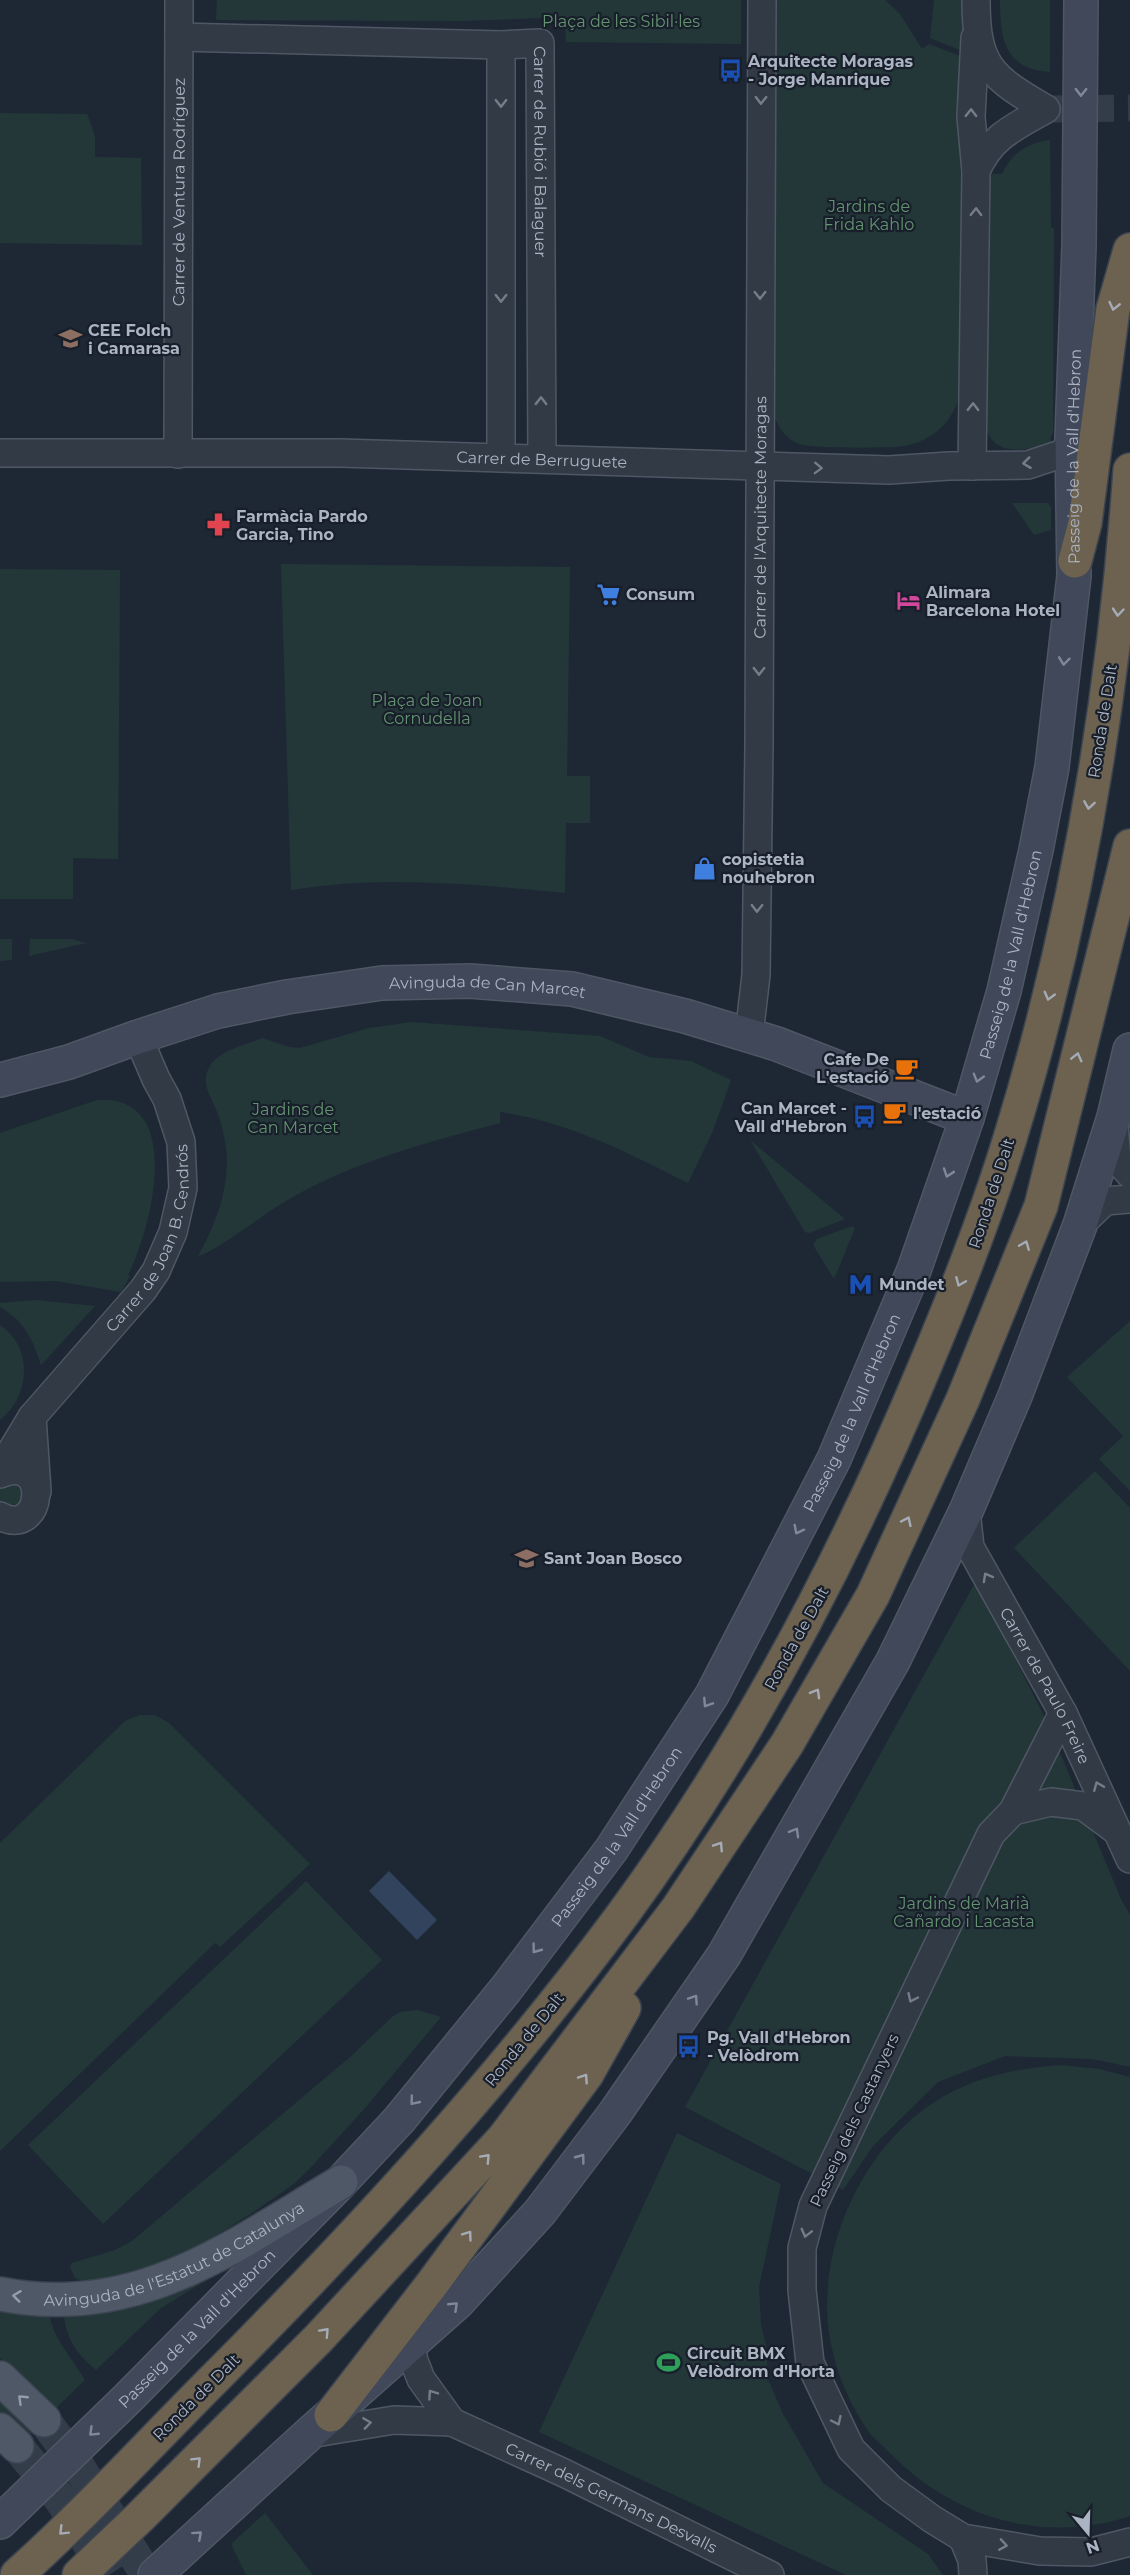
<svg xmlns="http://www.w3.org/2000/svg" width="1130" height="2575" viewBox="0 0 1130 2575" font-family="Montserrat,sans-serif">
	<style>
		.green { fill: #233739 }
		.water { fill: #31435d }
		.lines { fill: none; stroke-linecap: round; stroke-linejoin: round }
		.street-tunnel { stroke: #333d4a; stroke-width: 27; stroke-dasharray: 27 14; stroke-linecap: butt }
		.primary-tunnel { stroke: #333d4a; stroke-width: 33; stroke-dasharray: 33 16; stroke-linecap: butt }
		.street-casing { stroke: #4f5764; stroke-width: 30 }
		.secondary-casing { stroke: #4f5764; stroke-width: 36 }
		.primary-casing { stroke: #3b4350; stroke-width: 36 }
		.highway-casing { stroke: #3d4450; stroke-width: 36 }
		.street { stroke: #323a46; stroke-width: 27 }
		.secondary { stroke: #404859; stroke-width: 33 }
		.primary { stroke: #4f5866; stroke-width: 33 }
		.highway { stroke: #6c624f; stroke-width: 33 }
		.oneway { stroke: #808999 }
		.oneway2 { stroke: #757d8b }
		.oneway3 { stroke: #a5acb7 }
		.oneway4 { stroke: #949dac }
		.labels { text-anchor: middle; stroke-width: 4.5; stroke-linejoin: round; paint-order: stroke }
		.park-label { font-size: 16px; fill: #639470; stroke: #181f2a }
		.poi-label { font-size: 16px; font-weight: bold; fill: #abb4c3; stroke: #181f2a; text-anchor: start }
		.street-label { font-size: 16px; fill: #abb4c3; stroke: #181f2a }
	</style>
	<rect width="100%" height="100%" fill="#1e2835"/>
	<g class="green">
		<path d="M 217,0 L 741,0 L 741,44 L 566,42 L 565,17 L 462,21 L 216,20 Z"/>
		<path d="M 776,0 L 885,0 L 900,14 L 922,49 L 929,44 L 965,58 L 961,392 C 956,410 947,426 930,436 C 922,441 914,444 905,446 C 888,448 814,449 799,444 C 787,439 780,430 775,418 Z"/>
		<path d="M 934,0 L 965,0 L 965,52 L 930,38 Z"/>
		<path d="M 1000,0 L 1050,0 L 1050,72 C 1004,69 1000,38 1000,0 Z"/>
		<path d="M 0,113 L 87,114 L 95,136 L 95,157 L 141,158 L 142,245 L 0,243 Z"/>
		<path d="M 1050,140 L 1051,228 L 1054,228 L 1053,432 L 1050,439 L 1052,442 C 1032,450 995,458 987,430 L 989,184 L 990,174 L 1002,174 C 1012,153 1027,143 1050,140 Z"/>
		<path d="M 1012,503 L 1048,503 L 1051,507 L 1051,530 L 1034,535 Z"/>
		<path d="M 281,564 L 570,567 L 567,776 L 590,776 L 590,823 L 566,823 L 565,893 C 471,884 385,875 291,890 Z"/>
		<path d="M 0,569 L 120,570 L 118,859 L 73,858 L 73,899 L 0,899 Z"/>
		<path d="M 0,939 L 12,939 L 12,960 L 0,961 Z"/>
		<path d="M 30,939 L 71,939 L 86,943 L 29,956 Z"/>
		<path d="M 412,1022 L 600,1036 L 649,1057 L 691,1061 L 731,1080 L 713,1131 L 688,1183 C 629,1153 566,1121 500,1112 L 500,1123 C 420,1144 340,1165 270,1211 C 257,1220 209,1255 198,1256 C 215,1226 227,1194 227,1159 C 226,1144 223,1128 218,1114 C 212,1097 199,1083 210,1066 C 219,1050 246,1045 262,1038 L 289,1047 L 300,1048 L 369,1028 Z"/>
		<path d="M 97,1100 C 187,1094 151,1230 128,1275 L 130,1276 L 121,1292 L 56,1281 L 0,1282 L 0,1133 Z"/>
		<path d="M 750,1140 L 845,1219 L 809,1233 L 805,1232 Z"/>
		<path d="M 852,1226 L 855,1228 L 834,1279 L 813,1245 L 817,1239 Z"/>
		<path d="M 35,1300 L 95,1306 L 41,1365 C 33,1340 25,1321 0,1307 L 0,1303 Z"/>
		<path d="M 1130,1321 L 1130,1491 L 1099,1459 L 1123,1436 L 1067,1377 Z"/>
		<path d="M 0,1325 C 34,1348 30,1396 0,1420 Z"/>
		<path d="M 1095,1471 L 1130,1508 L 1130,1671 L 1014,1548 Z"/>
		<path d="M 0,1482 L 22,1482 L 23,1507 L 0,1509 Z"/>
		<path d="M 976,1581 L 1048,1724 L 1121,1899 L 1130,1915 L 1130,2067 L 1093,2059 L 1005,2056 L 938,2082 L 873,2146 L 843,2190 L 685,2107 Z"/>
		<path d="M 140,1715 L 155,1715 L 169,1723 L 310,1864 L 220,1947 L 215,1943 L 0,2151 L 0,1843 L 125,1721 Z"/>
		<path d="M 306,1881 L 382,1960 L 103,2224 L 28,2145 Z"/>
		<path d="M 418,2010 L 441,2017 L 365,2108 L 313,2165 L 295,2183 L 258,2209 L 200,2246 L 167,2261 L 113,2277 L 85,2282 L 75,2278 L 70,2267 L 72,2263 L 115,2250 L 132,2241 L 349,2058 L 392,2017 L 400,2012 Z"/>
		<path d="M 1061,2065 L 1099,2069 L 1130,2077 L 1130,2516 C 1074,2535 1010,2530 958,2503 C 930,2489 908,2472 886,2449 C 880,2443 872,2437 867,2429 C 846,2398 832,2362 828,2324 C 820,2236 870,2136 948,2094 C 984,2075 1021,2068 1061,2065 Z"/>
		<path d="M 677,2133 L 781,2184 L 759,2287 L 761,2325 L 766,2346 L 768,2379 L 782,2412 L 823,2483 L 928,2554 L 943,2575 L 846,2575 L 539,2432 Z"/>
		<path d="M 225,2265 L 212,2277 L 161,2308 L 96,2370 C 73,2350 66,2338 63,2308 Z"/>
		<path d="M 0,2302 L 48,2308 C 51,2337 71,2356 85,2380 L 53,2411 L 0,2358 Z"/>
		<path d="M 0,2394 L 34,2430 L 26,2438 L 0,2413 Z"/>
		<path d="M 265,2513 L 313,2575 L 246,2575 L 231,2544 Z"/>
	</g>
	<path class="water" d="M 389,1871 L 437,1920 L 417,1940 L 369,1891 Z"/>
	<g class="lines">
		<path class="street-tunnel" d="M 1046,109 L 1130,108"/>
		<g class="primary-tunnel">
			<path d="M 44,2420 L 80,2469 L 147,2575"/>
			<path d="M 17,2446 L 61,2500 L 109,2575"/>
		</g>
		<defs>
			<g id="street">
				<path id="s1" d="M 179,37 L 501,45 L 540,43 L 542,459"/>
				<path d="M 975,38 L 971,117 L 976,171"/>
				<path id="s2" d="M 0,453 L 340,453 L 889,470 L 949,466 L 1028,465 L 1064,453 L 1072,438"/>
				<path id="s3" d="M 178,454 L 179,0"/>
				<path d="M 501,458 L 501,45"/>
				<path d="M 972,466 L 976,171 C 991,136 1015,127 1046,109 C 991,77 976,66 976,0"/>
				<path id="s4" d="M 749,1035 L 756,975 L 759,744 L 762,0"/>
				<path d="M 1114,1124 L 1117,1160 L 1130,1174"/>
				<path d="M 1080,1225 L 1105,1201 L 1130,1199"/>
				<path d="M 0,1470 L 32,1417"/>
				<path d="M 0,1474 C 52,1453 43,1540 0,1516"/>
				<path id="s5" d="M 37,1491 L 32,1417 L 143,1290 L 156,1271 L 173,1232 L 183,1188 L 181,1142 L 167,1099 L 156,1079 L 138,1037"/>
				<path id="s6" d="M 966,1511 L 970,1547 L 1063,1713 L 1130,1859"/>
				<path d="M 1063,1713 L 1013,1811 L 991,1834 L 813,2206 L 802,2248 L 802,2290 L 810,2363 L 851,2449 L 891,2489 L 932,2519 L 963,2538 L 1040,2551 L 1091,2552 L 1130,2542"/>
				<path d="M 1013,1811 L 1051,1802 L 1083,1806 L 1114,1829"/>
				<path id="s7" d="M 411,2346 L 414,2361 L 421,2379 L 452,2422 L 562,2472 L 770,2575"/>
				<path d="M 309,2434 L 394,2420 L 452,2422"/>
				<path d="M 963,2538 L 972,2560 L 973,2575"/>
			</g>
			<g id="secondary">
				<path id="s8" d="M 0,1080 L 69,1062 L 138,1037 L 218,1011 L 287,997 L 382,983 L 470,981 L 572,989 L 685,1016 L 777,1044 L 967,1118"/>
				<path id="s9" d="M 0,2522 L 128,2398 L 341,2182 L 399,2120 L 506,1989 L 611,1850 L 712,1695 L 834,1459 L 914,1270 L 967,1118 L 1004,991 L 1036,850 L 1052,767 L 1074,576 L 1072,438 L 1079,245 L 1081,0"/>
				<path d="M 155,2575 L 309,2434 L 458,2302 L 540,2212 L 615,2113 L 724,1955 L 893,1661 L 966,1511 L 1015,1396 L 1080,1225 L 1114,1117 L 1130,1050"/>
			</g>
			<g id="primary">
				<path id="s10" d="M 0,2294 C 137,2321 231,2247 341,2182"/>
				<path d="M 0,2378 L 44,2420"/>
				<path d="M 0,2430 L 17,2446"/>
			</g>
			<g id="highway">
				<path d="M 1075,561 L 1085,523 L 1113,309 L 1130,250"/>
				<path d="M 331,2415 L 432,2284 L 587,2074 L 624,2008"/>
				<path d="M 17,2575 C 87,2512 151,2442 217,2376 C 362,2230 501,2079 623,1914 C 747,1745 845,1558 925,1366 C 957,1290 987,1214 1011,1135 C 1077,920 1114,695 1130,470"/>
				<path d="M 79,2575 L 140,2517 L 318,2339 L 503,2139 L 678,1908 L 787,1744 L 873,1595 L 963,1399 L 1041,1206 L 1130,846"/>
			</g>
		</defs>
		<use href="#street" class="street-casing"/>
		<use href="#secondary" class="secondary-casing"/>
		<use href="#primary" class="primary-casing"/>
		<use href="#highway" class="highway-casing"/>
		<use href="#street" class="street"/>
		<use href="#secondary" class="secondary"/>
		<use href="#primary" class="primary"/>
		<use href="#highway" class="highway"/>
	</g>
	<defs><path id="oneway-chevron" d="M-2-3.5L2.5 0L-2 3.5" fill="none" stroke-width="1.6" stroke-linecap="round" stroke-linejoin="round" transform="scale(1.5)"/></defs>
	<g class="oneway">
		<use href="#oneway-chevron" transform="translate(1081 92) rotate(91)"/>
		<use href="#oneway-chevron" transform="translate(1064 661) rotate(97)"/>
		<use href="#oneway-chevron" transform="translate(978 1078) rotate(106)"/>
		<use href="#oneway-chevron" transform="translate(948 1173) rotate(109)"/>
		<use href="#oneway-chevron" transform="translate(798 1530) rotate(117)"/>
		<use href="#oneway-chevron" transform="translate(707 1703) rotate(123)"/>
		<use href="#oneway-chevron" transform="translate(795 1832) rotate(-60)"/>
		<use href="#oneway-chevron" transform="translate(536 1949) rotate(127)"/>
		<use href="#oneway-chevron" transform="translate(694 1999) rotate(-56)"/>
		<use href="#oneway-chevron" transform="translate(414 2101) rotate(129)"/>
		<use href="#oneway-chevron" transform="translate(581 2158) rotate(-53)"/>
		<use href="#oneway-chevron" transform="translate(454 2306) rotate(-44)"/>
		<use href="#oneway-chevron" transform="translate(93 2432) rotate(136)"/>
		<use href="#oneway-chevron" transform="translate(198 2535) rotate(-42)"/>
	</g>
	<g class="oneway2">
		<use href="#oneway-chevron" transform="translate(761 100) rotate(91)"/>
		<use href="#oneway-chevron" transform="translate(501 103) rotate(90)"/>
		<use href="#oneway-chevron" transform="translate(971 113) rotate(-89)"/>
		<use href="#oneway-chevron" transform="translate(976 212) rotate(-89)"/>
		<use href="#oneway-chevron" transform="translate(760 295) rotate(90)"/>
		<use href="#oneway-chevron" transform="translate(501 298) rotate(90)"/>
		<use href="#oneway-chevron" transform="translate(541 401) rotate(-90)"/>
		<use href="#oneway-chevron" transform="translate(973 407) rotate(-89)"/>
		<use href="#oneway-chevron" transform="translate(1027 463) rotate(173)"/>
		<use href="#oneway-chevron" transform="translate(818 468) rotate(2)"/>
		<use href="#oneway-chevron" transform="translate(759 671) rotate(90)"/>
		<use href="#oneway-chevron" transform="translate(757 908) rotate(91)"/>
		<use href="#oneway-chevron" transform="translate(987 1577) rotate(-119)"/>
		<use href="#oneway-chevron" transform="translate(1098 1786) rotate(-112)"/>
		<use href="#oneway-chevron" transform="translate(912 1998) rotate(115)"/>
		<use href="#oneway-chevron" transform="translate(806 2233) rotate(104)"/>
		<use href="#oneway-chevron" transform="translate(432 2394) rotate(-125)"/>
		<use href="#oneway-chevron" transform="translate(837 2421) rotate(65)"/>
		<use href="#oneway-chevron" transform="translate(367 2423) rotate(-8)"/>
		<use href="#oneway-chevron" transform="translate(1003 2545) rotate(9)"/>
	</g>
	<g class="oneway3">
		<use href="#oneway-chevron" transform="translate(1114 306) rotate(103)"/>
		<use href="#oneway-chevron" transform="translate(1118 612) rotate(95)"/>
		<use href="#oneway-chevron" transform="translate(1089 805) rotate(99)"/>
		<use href="#oneway-chevron" transform="translate(1049 996) rotate(105)"/>
		<use href="#oneway-chevron" transform="translate(1077 1057) rotate(-76)"/>
		<use href="#oneway-chevron" transform="translate(1025 1245) rotate(-68)"/>
		<use href="#oneway-chevron" transform="translate(960 1282) rotate(113)"/>
		<use href="#oneway-chevron" transform="translate(907 1521) rotate(-65)"/>
		<use href="#oneway-chevron" transform="translate(816 1693) rotate(-60)"/>
		<use href="#oneway-chevron" transform="translate(719 1846) rotate(-57)"/>
		<use href="#oneway-chevron" transform="translate(584 2078) rotate(-56)"/>
		<use href="#oneway-chevron" transform="translate(486 2158) rotate(-47)"/>
		<use href="#oneway-chevron" transform="translate(468 2235) rotate(-54)"/>
		<use href="#oneway-chevron" transform="translate(325 2332) rotate(-47)"/>
		<use href="#oneway-chevron" transform="translate(197 2461) rotate(-45)"/>
		<use href="#oneway-chevron" transform="translate(63 2531) rotate(135)"/>
	</g>
	<g class="oneway4">
		<use href="#oneway-chevron" transform="translate(17 2296) rotate(-173)"/>
		<use href="#oneway-chevron" transform="translate(22 2399) rotate(-136)"/>
	</g>
	<defs>
		<symbol id="bus-bare" viewBox="-9 -9 18 18"><path d="M-5-6H5V4H4V6H2V4H-2V6H-4V4H-5ZM-3.5-4V0h7V-4ZM-3.5 1.2v1.5H-2V1.2ZM2 1.2v1.5H3.5V1.2Z" fill="#1a4fb4" stroke="#181f2a" stroke-width="2.5" paint-order="stroke"/></symbol>
		<symbol id="school-bare" viewBox="-9 -9 18 18"><path d="M0-5L7-2L0 1L-7-2ZM-4 1L0 2.5L4 1V4Q0 6-4 4Z" fill="#8d6e63" stroke="#181f2a" stroke-width="2.5" paint-order="stroke"/></symbol>
		<symbol id="pharmacy-bare" viewBox="-9 -9 18 18"><path d="M-2-6h4v4h4v4h-4v4h-4v-4h-4v-4h4Z" fill="#e0444e" stroke="#181f2a" stroke-width="2.5" paint-order="stroke"/></symbol>
		<symbol id="supermarket-bare" viewBox="-9 -9 18 18"><path d="M-6-5.5h2.5l.6 2H6L4.5 2H-2.5L-4.4-4H-6ZM-1.5 3.2a1.3 1.3 0 1 0 .1 0ZM3 3.2a1.3 1.3 0 1 0 .1 0Z" fill="#3f7fe0" stroke="#181f2a" stroke-width="2.5" paint-order="stroke"/></symbol>
		<symbol id="hotel-bare" viewBox="-9 -9 18 18"><path d="M-6-4.5h1.5V1H6V5H4.5V3h-9V5H-6ZM-4 0a1.8 1.8 0 1 1 3.6 0ZM.5 0V-2.5h3Q6-2.5 6 0Z" fill="#d1479c" stroke="#181f2a" stroke-width="2.5" paint-order="stroke"/></symbol>
		<symbol id="shop-bare" viewBox="-9 -9 18 18"><path d="M-5-2.5h2.3a2.7 3.5 0 0 1 5.4 0H5L5.5 6h-11ZM-1.5-2.5h3a1.5 2.3 0 0 0-3 0Z" fill="#3f7fe0" stroke="#181f2a" stroke-width="2.5" paint-order="stroke"/></symbol>
		<symbol id="cafe-bare" viewBox="-9 -9 18 18"><path d="M-5.5-4.5H6V0H3Q3 3.5 0 3.5H-2.5Q-5.5 3.5-5.5 0ZM3-3.2v2h1.7v-2ZM-6 4.5H4V6H-6Z" fill="#e8710a" stroke="#181f2a" stroke-width="2.5" paint-order="stroke"/></symbol>
		<symbol id="metro-bare" viewBox="-9 -9 18 18"><path d="M-5.5 5V-5H-3L0 0L3-5H5.5V5H3V-.5L0 4L-3-.5V5Z" fill="#1a4fb4" stroke="#181f2a" stroke-width="2.5" paint-order="stroke"/></symbol>
		<symbol id="stadium-bare" viewBox="-9 -9 18 18"><path d="M0-5a6.5 5 0 1 0 0 10a6.5 5 0 1 0 0-10ZM-3.5-1.8h7v3.6h-7Z" fill="#2e9e5b" stroke="#181f2a" stroke-width="2.5" paint-order="stroke"/></symbol>
	</defs>
	<g fill-rule="evenodd">
		<use href="#bus-bare" x="714" y="54" width="33" height="33"/>
		<use href="#school-bare" x="54" y="322" width="33" height="33"/>
		<use href="#pharmacy-bare" x="202" y="508" width="33" height="33"/>
		<use href="#supermarket-bare" x="592" y="578" width="33" height="33"/>
		<use href="#hotel-bare" x="892" y="584" width="33" height="33"/>
		<use href="#shop-bare" x="688" y="852" width="33" height="33"/>
		<use href="#cafe-bare" x="890" y="1052" width="33" height="33"/>
		<use href="#cafe-bare" x="878" y="1096" width="33" height="33"/>
		<use href="#bus-bare" x="848" y="1100" width="33" height="33"/>
		<use href="#metro-bare" x="844" y="1268" width="33" height="33"/>
		<use href="#school-bare" x="510" y="1542" width="33" height="33"/>
		<use href="#bus-bare" x="672" y="2030" width="33" height="33"/>
		<use href="#stadium-bare" x="652" y="2346" width="33" height="33"/>
	</g>
	<g class="labels">
		<g class="park-label">
			<text x="621" y="27">Plaça de les Sibil·les</text>
			<text x="869" y="212">Jardins de<tspan x="869" dy="18">Frida Kahlo</tspan></text>
			<text x="427" y="706">Plaça de Joan<tspan x="427" dy="18">Cornudella</tspan></text>
			<text x="293" y="1115">Jardins de<tspan x="293" dy="18">Can Marcet</tspan></text>
			<text x="964" y="1909">Jardins de Marià<tspan x="964" dy="18">Cañardo i Lacasta</tspan></text>
		</g>
		<g class="poi-label">
			<text x="748" y="67">Arquitecte Moragas<tspan x="748" dy="18">- Jorge Manrique</tspan></text>
			<text x="88" y="336">CEE Folch<tspan x="88" dy="18">i Camarasa</tspan></text>
			<text x="236" y="522">Farmàcia Pardo<tspan x="236" dy="18">Garcia, Tino</tspan></text>
			<text x="926" y="598">Alimara<tspan x="926" dy="18">Barcelona Hotel</tspan></text>
			<text x="626" y="600">Consum</text>
			<text x="722" y="865">copistetia<tspan x="722" dy="18">nouhebron</tspan></text>
			<text x="889" y="1065" text-anchor="end">Cafe De<tspan x="889" dy="18">L'estació</tspan></text>
			<text x="847" y="1114" text-anchor="end">Can Marcet -<tspan x="847" dy="18">Vall d'Hebron</tspan></text>
			<text x="913" y="1119">l'estació</text>
			<text x="879" y="1290">Mundet</text>
			<text x="544" y="1564">Sant Joan Bosco</text>
			<text x="707" y="2043">Pg. Vall d'Hebron<tspan x="707" dy="18">- Velòdrom</tspan></text>
			<text x="687" y="2359">Circuit BMX<tspan x="687" dy="18">Velòdrom d'Horta</tspan></text>
		</g>
		<g class="street-label">
			<text dy="6" stroke="none"><textPath href="#s1" startOffset="470">Carrer de Rubió i Balaguer</textPath></text>
			<text dy="6" stroke="none"><textPath href="#s3" startOffset="262">Carrer de Ventura Rodríguez</textPath></text>
			<text dy="6" stroke="none"><textPath href="#s9" startOffset="2400">Passeig de la Vall d'Hebron</textPath></text>
			<text dy="6" stroke="none"><textPath href="#s2" startOffset="542">Carrer de Berruguete</textPath></text>
			<text dy="6" stroke="none"><textPath href="#s4" startOffset="518">Carrer de l'Arquitecte Moragas</textPath></text>
			<text transform="translate(1102 721) rotate(-81)" y="6">Ronda de Dalt</text>
			<text dy="6" stroke="none"><textPath href="#s9" startOffset="1896">Passeig de la Vall d'Hebron</textPath></text>
			<text dy="6" stroke="none"><textPath href="#s8" startOffset="501">Avinguda de Can Marcet</textPath></text>
			<text transform="translate(991 1193) rotate(-72)" y="6">Ronda de Dalt</text>
			<text dy="6" stroke="none"><textPath href="#s5" startOffset="294">Carrer de Joan B. Cendrós</textPath></text>
			<text dy="6" stroke="none"><textPath href="#s9" startOffset="1410">Passeig de la Vall d'Hebron</textPath></text>
			<text transform="translate(796 1638) rotate(-61)" y="6">Ronda de Dalt</text>
			<text dy="6" stroke="none"><textPath href="#s6" startOffset="194">Carrer de Paulo Freire</textPath></text>
			<text dy="6" stroke="none"><textPath href="#s9" startOffset="924">Passeig de la Vall d'Hebron</textPath></text>
			<text transform="translate(524 2039) rotate(-51)" y="6">Ronda de Dalt</text>
			<text transform="translate(854 2120) rotate(-65)" y="6">Passeig dels Castanyers</text>
			<text dy="6" stroke="none"><textPath href="#s10" startOffset="184">Avinguda de l'Estatut de Catalunya</textPath></text>
			<text dy="6" stroke="none"><textPath href="#s9" startOffset="276">Passeig de la Vall d'Hebron</textPath></text>
			<text transform="translate(196 2397) rotate(-45)" y="6">Ronda de Dalt</text>
			<text dy="6" stroke="none"><textPath href="#s7" startOffset="264">Carrer dels Germans Desvalls</textPath></text>
		</g>
	</g>
	<g transform="translate(1088 2533) rotate(161)" stroke="#181f2a" stroke-width="4.5" paint-order="stroke">
	<path d="M0-4.5L10 22L0 15L-10 22Z" fill="#abb4c3"/>
	<text y="-9" font-size="16" font-weight="bold" text-anchor="middle" fill="#abb4c3">N</text>
	</g>
</svg>
